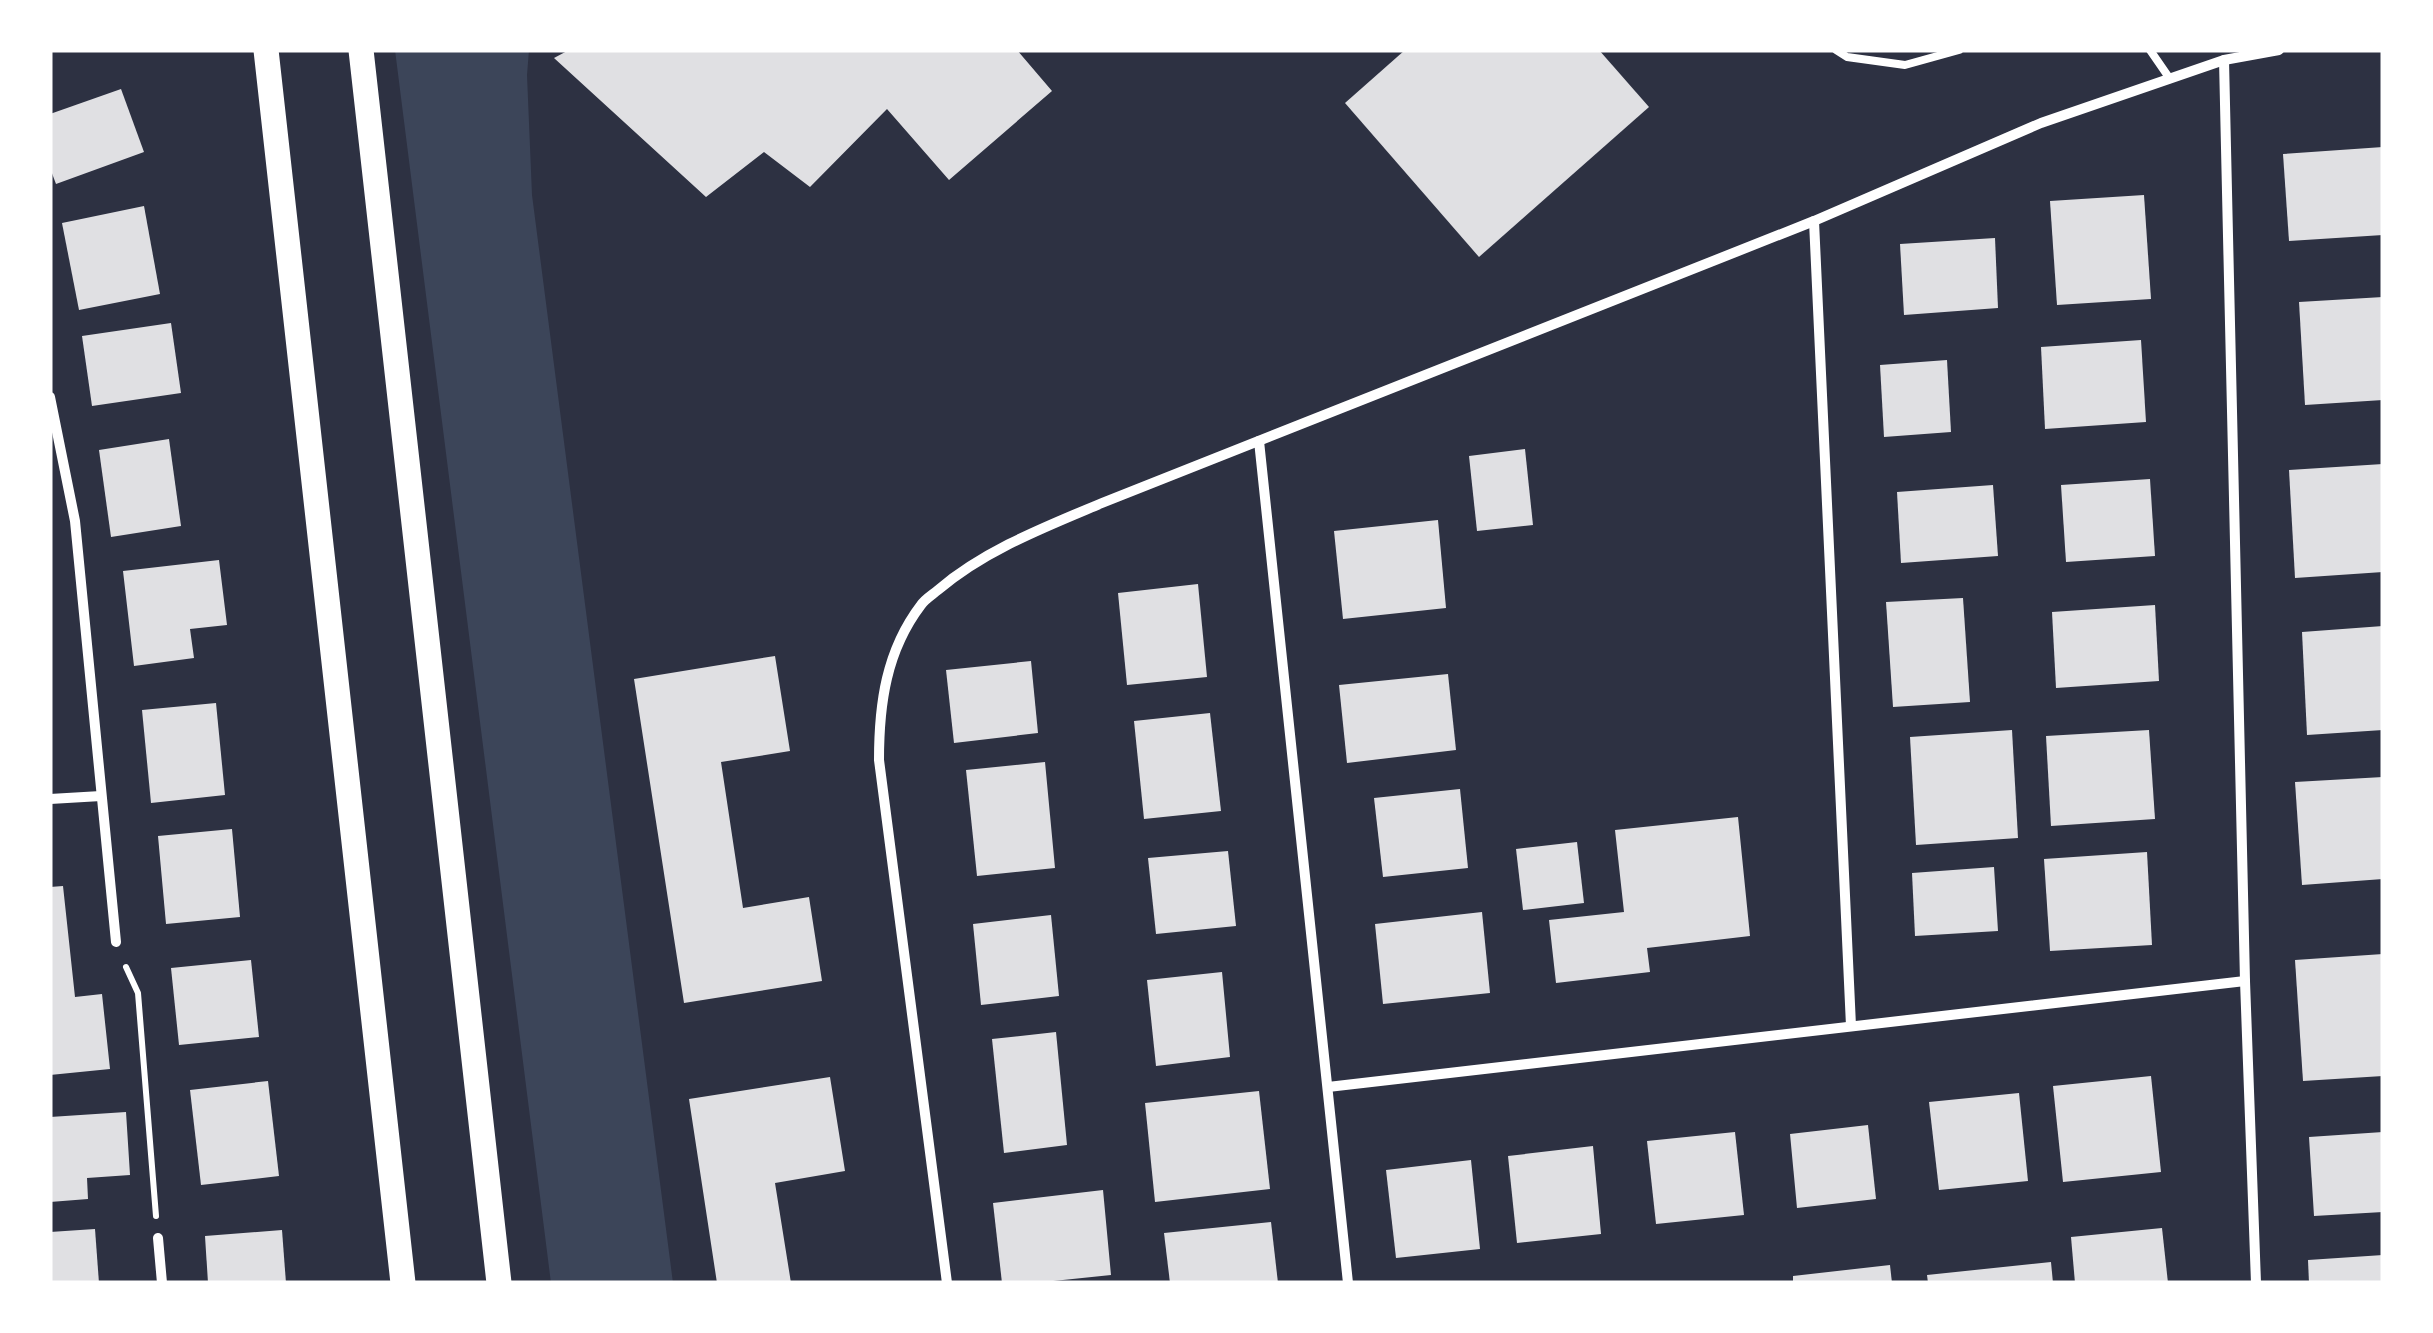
<svg xmlns="http://www.w3.org/2000/svg" width="2433" height="1333" viewBox="0 0 2433 1333" font-family="Karla,sans-serif">
	<style>
		.green { fill: #3c4559 }
		.building { fill: #e0e0e3 }
		.lines { fill: none; stroke-linecap: round; stroke-linejoin: round }
		.path { stroke: #fff; stroke-width: 6 }
		.service { stroke: #fff; stroke-width: 8 }
		.minor { stroke: #fff; stroke-width: 10 }
		.primary { stroke: #fff; stroke-width: 25 }
	</style>
	<rect width="100%" height="100%" fill="#2d3142"/>
	<path class="green" d="M 395,50 L 529,50 L 527,75 L 532,195 L 673,1283 L 551,1283 Z"/>
	<g class="building">
		<path d="M 569,50 L 1017,50 L 1052,91 L 949,180 L 887,109 L 810,187 L 764,152 L 706,197 L 554,58 Z"/>
		<path d="M 1405,50 L 1599,50 L 1649,107 L 1479,257 L 1345,103 Z"/>
		<path d="M 121,89 L 144,152 L 56,184 L 50,168 L 50,114 Z"/>
		<path d="M 2383,147 L 2383,235 L 2289,241 L 2283,154 Z"/>
		<path d="M 2144,195 L 2151,299 L 2057,305 L 2050,201 Z"/>
		<path d="M 144,206 L 160,294 L 79,310 L 62,223 Z"/>
		<path d="M 1995,238 L 1998,308 L 1904,315 L 1900,244 Z"/>
		<path d="M 2383,297 L 2383,400 L 2305,405 L 2299,302 Z"/>
		<path d="M 171,323 L 181,393 L 92,406 L 82,336 Z"/>
		<path d="M 2141,340 L 2146,422 L 2045,429 L 2041,347 Z"/>
		<path d="M 1947,360 L 1951,432 L 1884,437 L 1880,365 Z"/>
		<path d="M 169,439 L 181,526 L 111,537 L 99,450 Z"/>
		<path d="M 1525,449 L 1533,525 L 1477,531 L 1469,456 Z"/>
		<path d="M 2383,464 L 2383,572 L 2295,578 L 2289,470 Z"/>
		<path d="M 2150,479 L 2155,556 L 2066,562 L 2061,485 Z"/>
		<path d="M 1993,485 L 1998,556 L 1901,563 L 1897,492 Z"/>
		<path d="M 1438,520 L 1446,608 L 1343,619 L 1334,531 Z"/>
		<path d="M 219,560 L 227,625 L 190,629 L 194,658 L 134,666 L 123,571 Z"/>
		<path d="M 1198,584 L 1207,677 L 1127,685 L 1118,593 Z"/>
		<path d="M 1963,598 L 1970,702 L 1893,707 L 1886,602 Z"/>
		<path d="M 2155,605 L 2159,681 L 2056,688 L 2052,612 Z"/>
		<path d="M 2383,626 L 2383,730 L 2307,735 L 2302,632 Z"/>
		<path d="M 775,656 L 790,751 L 721,762 L 743,908 L 809,897 L 822,981 L 684,1003 L 634,679 Z"/>
		<path d="M 1031,661 L 1038,733 L 954,743 L 946,670 Z"/>
		<path d="M 1448,674 L 1456,750 L 1347,763 L 1339,685 Z"/>
		<path d="M 216,703 L 225,795 L 151,803 L 142,710 Z"/>
		<path d="M 1210,713 L 1221,811 L 1144,819 L 1134,721 Z"/>
		<path d="M 2012,730 L 2018,838 L 1916,845 L 1910,737 Z"/>
		<path d="M 2149,730 L 2155,819 L 2051,826 L 2046,736 Z"/>
		<path d="M 1045,762 L 1055,868 L 977,876 L 966,770 Z"/>
		<path d="M 2383,777 L 2383,879 L 2302,885 L 2295,782 Z"/>
		<path d="M 1460,789 L 1468,868 L 1383,877 L 1374,798 Z"/>
		<path d="M 1738,817 L 1750,936 L 1647,948 L 1650,972 L 1556,983 L 1549,920 L 1624,912 L 1615,830 Z"/>
		<path d="M 232,829 L 240,917 L 166,924 L 158,836 Z"/>
		<path d="M 1577,842 L 1584,903 L 1523,910 L 1516,849 Z"/>
		<path d="M 1228,851 L 1236,926 L 1156,934 L 1148,858 Z"/>
		<path d="M 2147,852 L 2152,945 L 2050,951 L 2044,859 Z"/>
		<path d="M 1994,867 L 1998,931 L 1915,936 L 1912,873 Z"/>
		<path d="M 63,886 L 75,997 L 102,994 L 110,1069 L 50,1075 L 50,887 Z"/>
		<path d="M 1482,912 L 1490,993 L 1383,1004 L 1375,924 Z"/>
		<path d="M 1051,915 L 1059,996 L 981,1005 L 973,924 Z"/>
		<path d="M 2383,954 L 2383,1076 L 2303,1081 L 2295,960 Z"/>
		<path d="M 251,960 L 259,1037 L 179,1045 L 171,968 Z"/>
		<path d="M 1222,972 L 1230,1057 L 1156,1066 L 1147,980 Z"/>
		<path d="M 1056,1032 L 1067,1145 L 1004,1153 L 992,1039 Z"/>
		<path d="M 2151,1076 L 2161,1172 L 2063,1182 L 2053,1086 Z"/>
		<path d="M 830,1077 L 845,1171 L 775,1183 L 791,1283 L 717,1283 L 689,1099 Z"/>
		<path d="M 268,1081 L 279,1176 L 201,1185 L 190,1090 Z"/>
		<path d="M 1259,1091 L 1270,1189 L 1155,1202 L 1145,1103 Z"/>
		<path d="M 2019,1093 L 2028,1181 L 1939,1190 L 1929,1102 Z"/>
		<path d="M 126,1112 L 130,1175 L 87,1178 L 88,1199 L 50,1202 L 50,1117 Z"/>
		<path d="M 1868,1125 L 1876,1199 L 1797,1208 L 1790,1134 Z"/>
		<path d="M 1735,1132 L 1744,1215 L 1656,1224 L 1647,1141 Z"/>
		<path d="M 2383,1132 L 2383,1212 L 2314,1216 L 2309,1137 Z"/>
		<path d="M 1593,1146 L 1601,1234 L 1517,1243 L 1508,1156 Z"/>
		<path d="M 1471,1160 L 1480,1249 L 1396,1258 L 1386,1170 Z"/>
		<path d="M 1103,1190 L 1111,1275 L 1034,1283 L 1002,1283 L 993,1203 Z"/>
		<path d="M 1271,1222 L 1278,1283 L 1170,1283 L 1164,1233 Z"/>
		<path d="M 2162,1228 L 2168,1283 L 2075,1283 L 2071,1237 Z"/>
		<path d="M 95,1229 L 99,1283 L 50,1283 L 50,1232 Z"/>
		<path d="M 282,1230 L 286,1283 L 208,1283 L 205,1236 Z"/>
		<path d="M 2383,1255 L 2383,1283 L 2309,1283 L 2308,1260 Z"/>
		<path d="M 2051,1262 L 2053,1283 L 1928,1283 L 1927,1275 Z"/>
		<path d="M 1890,1265 L 1892,1283 L 1793,1283 L 1793,1276 Z"/>
	</g>
	<g class="lines">
		<path class="path" d="M 126,967 L 138,993 L 156,1216"/>
		<g class="service">
			<path d="M 1836,50 L 1847,57 L 1905,65 L 1959,50"/>
			<path d="M 2150,50 L 2170,79"/>
		</g>
		<g class="minor">
			<path d="M 2224,60 L 2245,981 L 2256,1283"/>
			<path d="M 1814,221 L 1851,1026"/>
			<path d="M 50,397 L 75,521 L 116,942"/>
			<path d="M 1259,441 L 1348,1283"/>
			<path d="M 50,799 L 101,796"/>
			<path d="M 1328,1087 L 2245,981"/>
			<path d="M 158,1238 L 162,1283"/>
			<path d="M 947,1283 L 879,760 C 879,704 886,651 921,605 C 925,599 932,595 938,590 C 985,550 1045,527 1102,503 L 1814,221 L 2041,123 L 2224,60 L 2279,50"/>
		</g>
		<g class="primary">
			<path d="M 266,50 L 403,1283"/>
			<path d="M 361,50 L 499,1283"/>
		</g>
	</g>
	<rect width="2433" height="1333" fill="none" stroke="#ffffff" stroke-width="105"/>
</svg>
